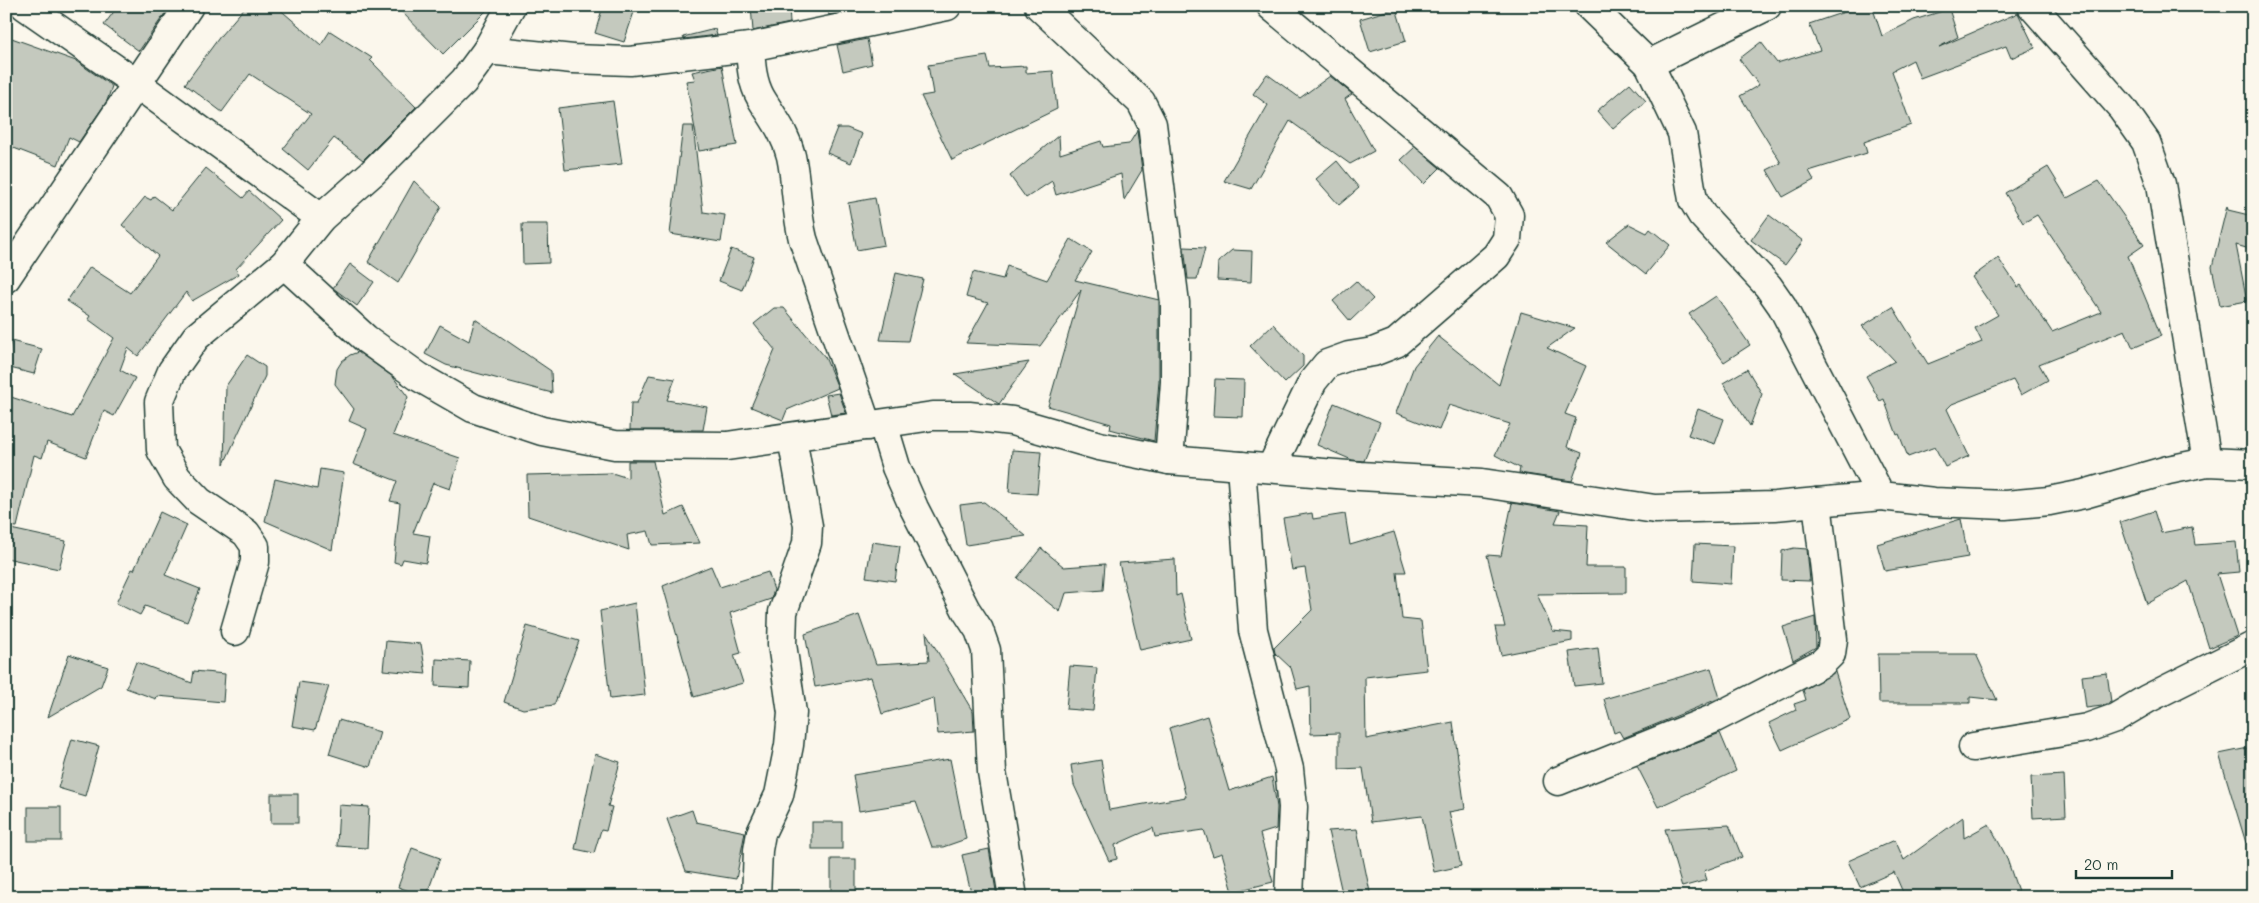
<svg xmlns="http://www.w3.org/2000/svg" width="2259" height="903" viewBox="0 0 2259 903" font-family="Mali,sans-serif">
	<style>
		.building { fill: #c4c9be; stroke: #1f3d34 }
		.lines { fill: none; stroke-linecap: round; stroke-linejoin: round }
		.minor-casing { stroke: #1f3d34; stroke-width: 31 }
		.minor { stroke: #fbf7ec; stroke-width: 28 }
	</style>
	<rect width="100%" height="100%" fill="#fbf7ec"/>
	<filter id="ink" filterUnits="userSpaceOnUse"><feTurbulence type="fractalNoise" baseFrequency=".02" numOctaves="2"/><feDisplacementMap in="SourceGraphic" scale="10" xChannelSelector="R" yChannelSelector="G"/><feConvolveMatrix kernelMatrix="1 2 1 2 8 2 1 2 1" color-interpolation-filters="sRGB"/></filter>
	<g filter="url(#ink)">
		<g class="building">
			<path d="M 118,6 L 170,6 L 139,51 L 104,25 Z"/>
			<path d="M 246,6 L 276,6 L 321,45 L 330,31 L 372,58 L 370,60 L 416,107 L 363,160 L 334,138 L 308,170 L 283,149 L 311,114 L 250,74 L 222,112 L 185,84 L 221,35 Z"/>
			<path d="M 396,6 L 491,6 L 443,54 Z"/>
			<path d="M 603,6 L 636,6 L 624,42 L 595,33 Z"/>
			<path d="M 751,6 L 789,6 L 790,23 L 753,31 Z"/>
			<path d="M 826,6 L 860,6 L 860,8 L 829,15 Z"/>
			<path d="M 1862,6 L 1872,6 L 1882,36 L 1914,20 L 1949,9 L 1958,37 L 1939,47 L 2018,13 L 2035,48 L 2011,58 L 2006,46 L 1920,78 L 1913,60 L 1892,71 L 1911,125 L 1864,142 L 1867,153 L 1809,171 L 1814,180 L 1783,197 L 1767,170 L 1781,163 L 1740,96 L 1759,85 L 1739,59 L 1761,42 L 1777,63 L 1820,50 L 1809,24 Z"/>
			<path d="M 1396,8 L 1406,41 L 1370,52 L 1360,19 Z"/>
			<path d="M 715,29 L 717,35 L 684,39 L 683,37 Z"/>
			<path d="M 6,36 L 76,61 L 112,86 L 107,101 L 79,142 L 69,137 L 58,165 L 6,145 Z"/>
			<path d="M 867,39 L 872,64 L 843,71 L 837,45 Z"/>
			<path d="M 987,56 L 990,68 L 1026,66 L 1026,73 L 1053,71 L 1057,109 L 952,160 L 921,96 L 933,94 L 928,65 Z"/>
			<path d="M 722,66 L 737,145 L 699,151 L 686,81 L 695,80 L 692,72 Z"/>
			<path d="M 1267,74 L 1300,98 L 1330,76 L 1352,94 L 1345,99 L 1374,151 L 1350,164 L 1290,121 L 1251,189 L 1224,181 L 1268,105 L 1253,94 Z"/>
			<path d="M 1630,83 L 1646,101 L 1613,129 L 1597,111 Z"/>
			<path d="M 613,101 L 622,164 L 565,170 L 558,108 Z"/>
			<path d="M 683,126 L 693,126 L 703,212 L 725,215 L 721,242 L 670,234 Z"/>
			<path d="M 837,128 L 847,128 L 862,134 L 851,163 L 827,153 Z"/>
			<path d="M 1137,131 L 1142,170 L 1124,200 L 1121,174 L 1056,195 L 1052,181 L 1026,198 L 1010,176 L 1059,135 L 1060,154 L 1101,141 L 1103,147 L 1129,144 Z"/>
			<path d="M 1415,147 L 1440,168 L 1424,184 L 1401,160 Z"/>
			<path d="M 1337,161 L 1359,188 L 1339,205 L 1316,179 Z"/>
			<path d="M 2048,167 L 2067,198 L 2099,181 L 2144,245 L 2128,256 L 2161,336 L 2133,348 L 2125,330 L 2039,364 L 2048,380 L 2021,395 L 2013,380 L 1952,404 L 1947,409 L 1969,456 L 1945,467 L 1935,447 L 1908,457 L 1899,434 L 1897,435 L 1884,399 L 1880,401 L 1866,376 L 1895,361 L 1862,326 L 1893,307 L 1928,364 L 1982,342 L 1975,328 L 1998,315 L 1972,277 L 1998,258 L 2018,287 L 2021,285 L 2052,332 L 2101,312 L 2037,215 L 2023,223 L 2005,193 Z"/>
			<path d="M 206,168 L 243,198 L 249,191 L 281,220 L 236,269 L 239,274 L 192,301 L 186,292 L 138,356 L 128,348 L 120,370 L 135,378 L 114,416 L 104,411 L 86,457 L 47,442 L 42,458 L 34,455 L 17,527 L 6,526 L 6,411 L 11,397 L 72,417 L 114,338 L 88,319 L 90,316 L 67,301 L 90,267 L 130,293 L 158,256 L 122,225 L 145,197 L 151,200 L 154,196 L 172,210 Z"/>
			<path d="M 414,181 L 441,207 L 398,283 L 368,262 Z"/>
			<path d="M 875,198 L 884,245 L 857,250 L 848,203 Z"/>
			<path d="M 2227,206 L 2228,210 L 2253,216 L 2253,250 L 2236,245 L 2247,301 L 2220,306 L 2212,267 Z"/>
			<path d="M 1769,215 L 1803,241 L 1785,265 L 1751,240 Z"/>
			<path d="M 522,224 L 548,224 L 549,263 L 523,264 Z"/>
			<path d="M 1629,224 L 1647,233 L 1650,229 L 1670,245 L 1646,274 L 1606,242 Z"/>
			<path d="M 1071,239 L 1092,252 L 1075,280 L 1159,300 L 1159,381 L 1154,441 L 1110,429 L 1111,424 L 1048,406 L 1081,290 L 1040,346 L 966,343 L 988,303 L 966,297 L 973,272 L 1003,279 L 1007,266 L 1047,280 Z"/>
			<path d="M 1184,247 L 1205,248 L 1197,279 L 1188,279 Z"/>
			<path d="M 731,249 L 754,257 L 742,290 L 719,281 Z"/>
			<path d="M 1232,250 L 1252,251 L 1251,282 L 1217,280 L 1218,262 Z"/>
			<path d="M 350,264 L 374,282 L 357,306 L 333,288 Z"/>
			<path d="M 896,273 L 923,279 L 908,341 L 880,340 Z"/>
			<path d="M 1356,281 L 1373,299 L 1350,321 L 1333,301 Z"/>
			<path d="M 1716,296 L 1750,345 L 1724,362 L 1689,314 Z"/>
			<path d="M 774,308 L 784,308 L 825,357 L 838,388 L 787,410 L 783,420 L 751,407 L 775,350 L 754,324 Z"/>
			<path d="M 1521,312 L 1575,328 L 1547,348 L 1586,366 L 1565,414 L 1576,418 L 1567,447 L 1582,453 L 1572,481 L 1519,473 L 1520,468 L 1495,455 L 1510,424 L 1449,405 L 1439,430 L 1396,413 L 1414,366 L 1438,336 L 1499,385 Z"/>
			<path d="M 475,319 L 551,371 L 552,393 L 446,365 L 425,354 L 440,325 L 469,341 Z"/>
			<path d="M 1273,324 L 1303,356 L 1303,366 L 1285,383 L 1250,346 Z"/>
			<path d="M 11,341 L 42,349 L 34,374 L 6,367 Z"/>
			<path d="M 358,352 L 393,377 L 408,397 L 393,435 L 460,458 L 450,489 L 433,483 L 413,533 L 430,536 L 426,563 L 403,559 L 401,564 L 394,562 L 400,503 L 390,501 L 397,481 L 353,464 L 367,429 L 349,421 L 354,409 L 335,384 L 337,369 L 342,361 L 350,355 Z"/>
			<path d="M 247,355 L 265,367 L 265,376 L 224,464 L 226,386 Z"/>
			<path d="M 1029,362 L 999,404 L 955,374 Z"/>
			<path d="M 1747,369 L 1762,394 L 1750,426 L 1723,383 Z"/>
			<path d="M 649,375 L 675,379 L 667,400 L 707,407 L 703,430 L 630,430 L 631,403 L 637,403 Z"/>
			<path d="M 1215,379 L 1244,380 L 1243,417 L 1213,416 Z"/>
			<path d="M 839,393 L 846,413 L 831,415 L 826,395 Z"/>
			<path d="M 1334,403 L 1380,422 L 1364,461 L 1352,460 L 1317,445 Z"/>
			<path d="M 1698,409 L 1724,419 L 1715,444 L 1688,435 Z"/>
			<path d="M 1012,450 L 1041,452 L 1037,494 L 1009,492 Z"/>
			<path d="M 628,461 L 653,461 L 665,515 L 683,507 L 700,543 L 652,545 L 648,531 L 627,535 L 629,550 L 528,516 L 527,475 L 612,473 L 628,478 Z"/>
			<path d="M 320,469 L 344,473 L 332,550 L 265,521 L 275,479 L 317,489 Z"/>
			<path d="M 984,502 L 1026,536 L 966,545 L 960,505 Z"/>
			<path d="M 1512,503 L 1560,511 L 1555,523 L 1588,525 L 1586,567 L 1626,567 L 1626,593 L 1537,594 L 1553,631 L 1572,633 L 1572,641 L 1501,655 L 1495,627 L 1505,627 L 1487,555 L 1501,556 Z"/>
			<path d="M 2154,511 L 2161,533 L 2192,527 L 2195,545 L 2236,542 L 2239,572 L 2217,574 L 2237,636 L 2209,648 L 2188,581 L 2147,604 L 2120,522 Z"/>
			<path d="M 160,512 L 187,525 L 165,575 L 200,589 L 187,622 L 145,606 L 140,615 L 116,603 L 132,569 L 134,570 Z"/>
			<path d="M 1312,513 L 1313,519 L 1345,514 L 1350,545 L 1394,532 L 1406,572 L 1397,572 L 1402,619 L 1421,621 L 1427,670 L 1365,677 L 1366,739 L 1453,722 L 1465,809 L 1449,812 L 1461,866 L 1434,872 L 1422,816 L 1371,822 L 1363,768 L 1339,769 L 1339,733 L 1311,734 L 1310,686 L 1297,689 L 1291,668 L 1275,653 L 1274,648 L 1312,610 L 1305,568 L 1292,570 L 1283,518 Z"/>
			<path d="M 1961,519 L 1968,557 L 1885,571 L 1877,544 Z"/>
			<path d="M 6,528 L 66,541 L 59,569 L 6,558 Z"/>
			<path d="M 872,542 L 900,546 L 895,581 L 866,577 Z"/>
			<path d="M 1695,544 L 1733,546 L 1731,584 L 1693,581 Z"/>
			<path d="M 1041,548 L 1064,567 L 1105,564 L 1103,590 L 1066,593 L 1060,612 L 1017,578 Z"/>
			<path d="M 1794,548 L 1807,549 L 1810,581 L 1781,580 L 1782,551 Z"/>
			<path d="M 1175,559 L 1176,596 L 1181,594 L 1191,639 L 1140,650 L 1119,563 Z"/>
			<path d="M 711,566 L 720,587 L 768,572 L 774,590 L 771,599 L 730,613 L 741,653 L 734,655 L 743,683 L 694,697 L 663,586 Z"/>
			<path d="M 635,603 L 645,695 L 610,699 L 600,611 Z"/>
			<path d="M 859,615 L 876,664 L 929,661 L 926,632 L 973,712 L 974,731 L 938,734 L 934,698 L 882,714 L 871,677 L 815,687 L 805,634 Z"/>
			<path d="M 1815,617 L 1816,647 L 1793,660 L 1783,627 Z"/>
			<path d="M 527,626 L 579,641 L 554,705 L 523,709 L 504,702 Z"/>
			<path d="M 386,641 L 421,644 L 426,674 L 383,670 Z"/>
			<path d="M 1598,648 L 1602,683 L 1574,686 L 1569,652 Z"/>
			<path d="M 69,654 L 108,667 L 101,686 L 48,717 Z"/>
			<path d="M 1878,654 L 1976,654 L 1997,700 L 1970,697 L 1970,703 L 1879,703 Z"/>
			<path d="M 436,659 L 470,661 L 469,688 L 435,686 Z"/>
			<path d="M 136,662 L 192,683 L 194,671 L 225,674 L 223,702 L 157,696 L 156,699 L 126,688 Z"/>
			<path d="M 1070,666 L 1097,668 L 1093,711 L 1066,709 Z"/>
			<path d="M 1711,668 L 1720,698 L 1623,738 L 1619,731 L 1614,733 L 1604,699 Z"/>
			<path d="M 1835,672 L 1850,719 L 1782,750 L 1769,723 L 1796,710 L 1794,704 L 1806,700 L 1803,690 Z"/>
			<path d="M 2107,673 L 2111,702 L 2102,706 L 2086,708 L 2082,676 Z"/>
			<path d="M 299,682 L 329,686 L 315,730 L 292,726 Z"/>
			<path d="M 1207,716 L 1229,791 L 1272,777 L 1277,807 L 1276,829 L 1260,834 L 1273,882 L 1233,892 L 1222,853 L 1213,856 L 1204,830 L 1155,837 L 1153,828 L 1115,845 L 1117,859 L 1109,861 L 1074,785 L 1071,765 L 1101,760 L 1109,810 L 1186,797 L 1169,728 Z"/>
			<path d="M 339,720 L 380,732 L 370,767 L 329,754 Z"/>
			<path d="M 1720,733 L 1736,771 L 1658,807 L 1637,766 Z"/>
			<path d="M 72,739 L 99,746 L 85,796 L 58,788 Z"/>
			<path d="M 2253,747 L 2253,842 L 2246,843 L 2219,754 Z"/>
			<path d="M 595,754 L 620,762 L 608,806 L 612,807 L 606,831 L 601,830 L 594,853 L 575,849 Z"/>
			<path d="M 950,759 L 966,839 L 943,847 L 932,847 L 916,802 L 859,811 L 853,775 Z"/>
			<path d="M 2064,775 L 2066,816 L 2033,818 L 2031,777 Z"/>
			<rect x="271" y="794" width="27" height="29"/>
			<path d="M 339,805 L 369,807 L 367,848 L 337,846 Z"/>
			<rect x="28" y="807" width="33" height="34"/>
			<path d="M 692,810 L 696,822 L 745,832 L 736,879 L 686,871 L 667,819 Z"/>
			<path d="M 1963,817 L 1964,838 L 1989,824 L 2006,856 L 2020,897 L 1905,897 L 1894,872 L 1860,887 L 1848,861 L 1895,840 L 1904,860 Z"/>
			<rect x="812" y="822" width="30" height="27"/>
			<path d="M 1729,825 L 1742,857 L 1704,871 L 1707,880 L 1682,887 L 1665,829 Z"/>
			<path d="M 1357,829 L 1371,897 L 1343,897 L 1328,831 Z"/>
			<path d="M 412,848 L 440,858 L 426,897 L 398,887 Z"/>
			<path d="M 989,849 L 997,897 L 972,897 L 962,855 Z"/>
			<rect x="831" y="859" width="25" height="38"/>
		</g>
		<g class="lines">
			<defs>
				<g id="minor">
					<path d="M 25,6 L 137,84 L 321,218"/>
					<path d="M 1039,6 L 1141,102 L 1152,124 L 1175,303 L 1175,382 L 1169,460"/>
					<path d="M 1589,6 L 1649,64 L 1682,133 L 1693,200 L 1702,215 L 1768,286 L 1782,306 L 1881,496"/>
					<path d="M 2032,6 L 2122,108 L 2146,142 L 2161,184 L 2207,462"/>
					<path d="M 750,47 C 751,65 752,82 761,98 C 773,118 785,132 791,156 C 797,184 796,212 803,239 L 867,426"/>
					<path d="M 487,50 L 573,59 L 630,61 L 750,47 L 947,6"/>
					<path d="M 1649,64 L 1767,6"/>
					<path d="M 284,264 L 366,339 L 419,377 L 473,408 L 542,431 L 615,445 L 727,446 L 933,416 L 969,416 L 1012,421 L 1099,446 L 1169,460 L 1360,476 L 1482,483 L 1655,509 L 1775,506 L 1881,496 L 1934,502 L 2005,505 L 2049,501 L 2084,494 L 2168,470 L 2207,462 L 2253,464"/>
					<path d="M 6,278 L 189,6"/>
					<path d="M 883,424 L 896,467 L 914,508 L 966,610 L 979,630 L 986,650 L 992,772 L 1013,897"/>
					<path d="M 1241,466 L 1253,630 L 1289,769 L 1293,807 L 1289,897"/>
					<path d="M 1271,468 L 1313,381 L 1327,364 L 1349,356 L 1373,352 L 1396,343 L 1496,256 L 1507,239 L 1509,215 L 1499,197 L 1271,6"/>
					<path d="M 235,631 L 255,562 L 255,546 L 246,533 L 199,501 L 177,478 L 161,450 L 159,402 L 172,371 L 196,337 L 284,264 L 321,218 L 372,173 L 464,81 L 487,50 L 511,6"/>
					<path d="M 1973,747 L 2087,728 L 2115,718 L 2147,699 L 2253,646"/>
					<path d="M 1558,781 L 1713,719 L 1822,663 L 1831,654 L 1833,639 L 1817,502"/>
					<path d="M 756,897 L 758,850 L 761,833 L 779,795 L 789,745 L 792,713 L 782,644 L 783,612 L 807,543 L 808,526 L 792,438"/>
				</g>
			</defs>
			<use href="#minor" class="minor-casing"/>
			<use href="#minor" class="minor"/>
		</g>
	</g>
	<rect width="2259" height="903" fill="none" stroke="#fbf7ec" stroke-width="25"/>
	<rect x="12" y="12" width="2234" height="878" fill="none" stroke="#1f3d34" stroke-width="2" filter="url(#ink)"/>
	<path d="M2076 870v8h96v-8" fill="none" stroke="#1f3d34" stroke-width="2.5"/>
	<text x="2084" y="870" font-size="15" fill="#1f3d34" stroke="#fbf7ec" stroke-width="4" paint-order="stroke">20 m</text>
</svg>
